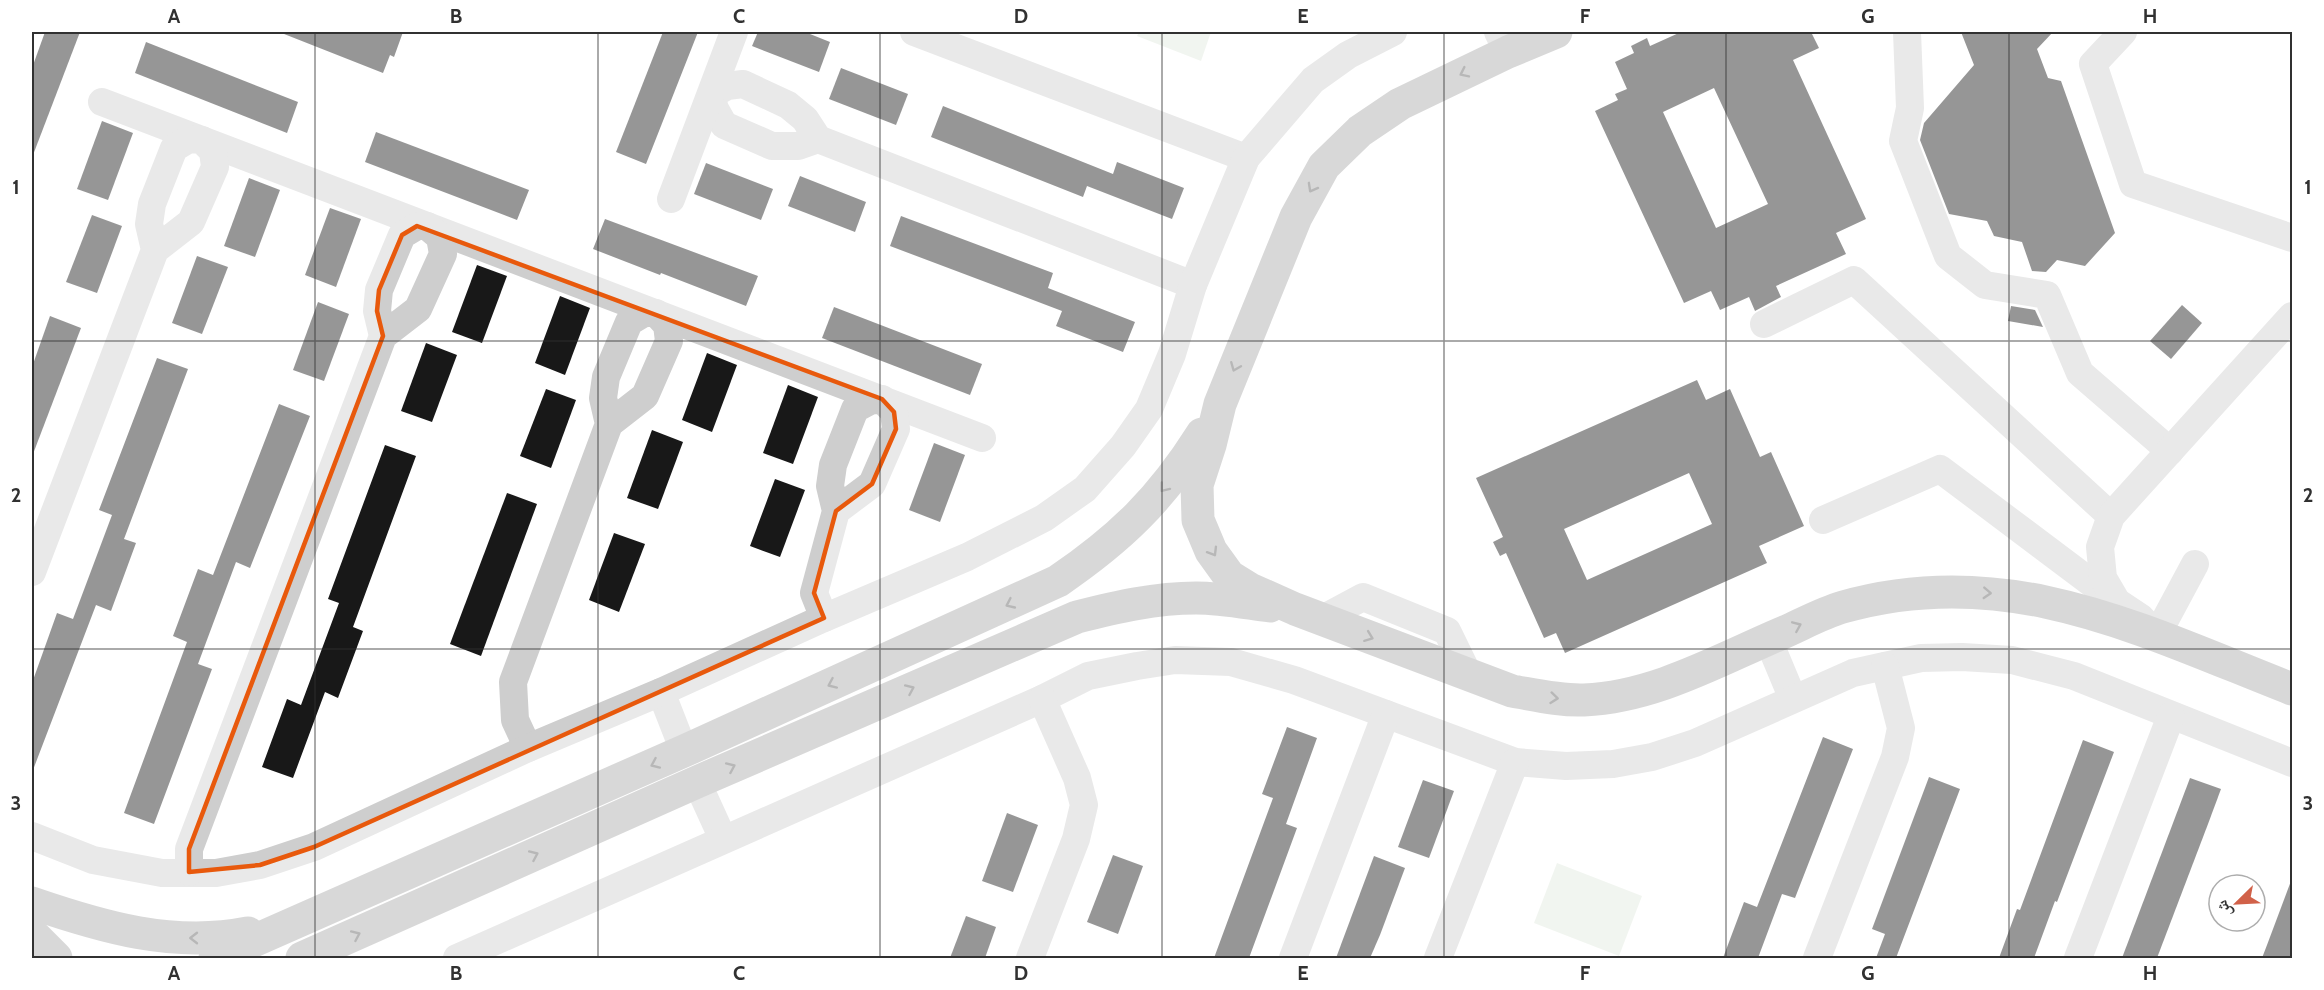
<svg xmlns="http://www.w3.org/2000/svg" width="2324" height="990" viewBox="0 0 2324 990" font-family="Cabin,'Noto Naskh Arabic',sans-serif">
	<style>
		.green { fill: #e1e9de }
		.building { fill: #181818; fill-rule: evenodd }
		.lines { fill: none; stroke-linecap: round; stroke-linejoin: round }
		.minor { stroke: #cecece; stroke-width: 28 }
		.major { stroke: #a9a9a9; stroke-width: 33 }
		.oneway { stroke: #616161 }
		.marked { fill: none; stroke: #e8590c; stroke-width: 4.5; stroke-linejoin: round }
		.grid { fill: none; stroke: #313131; stroke-width: 1.5; stroke-opacity: 0.55 }
		.neatline { fill: none; stroke: #313131; stroke-width: 2 }
		.grid-label { font-size: 20px; text-anchor: middle; font-weight: bold; fill: #313131 }
	</style>
	<rect width="100%" height="100%" fill="#fff"/>
	<g class="green">
		<path d="M 1139,32 L 1211,32 L 1201,61 L 1137,36 Z"/>
		<path d="M 1557,863 L 1642,896 L 1619,956 L 1534,923 Z"/>
	</g>
	<g class="building">
		<path d="M 45,32 L 80,32 L 33,155 L 32,155 L 32,68 Z"/>
		<path d="M 279,32 L 403,32 L 394,57 L 390,55 L 383,73 Z"/>
		<path d="M 663,32 L 698,32 L 646,164 L 616,152 Z"/>
		<path d="M 758,32 L 805,32 L 830,42 L 819,72 L 752,46 Z"/>
		<path d="M 1681,32 L 1811,32 L 1819,48 L 1793,60 L 1866,219 L 1836,233 L 1846,254 L 1776,286 L 1781,297 L 1755,311 L 1749,297 L 1720,310 L 1711,291 L 1684,303 L 1595,111 L 1618,100 L 1615,94 L 1627,89 L 1615,62 L 1634,53 L 1631,46 L 1647,38 L 1650,46 ZM 1714,88 L 1768,204 L 1716,228 L 1663,112 Z"/>
		<path d="M 1961,32 L 2053,32 L 2037,49 L 2048,78 L 2061,81 L 2115,233 L 2085,266 L 2057,260 L 2046,272 L 2032,271 L 2022,242 L 1994,236 L 1987,221 L 1949,214 L 1920,140 L 1924,123 L 1974,65 Z"/>
		<path d="M 146,42 L 298,102 L 287,133 L 135,73 Z"/>
		<path d="M 841,68 L 908,94 L 896,125 L 829,99 Z"/>
		<path d="M 943,106 L 1113,174 L 1117,162 L 1184,188 L 1172,219 L 1087,186 L 1083,197 L 931,137 Z"/>
		<path d="M 102,121 L 133,133 L 108,200 L 77,189 Z"/>
		<path d="M 376,132 L 529,190 L 517,220 L 365,162 Z"/>
		<path d="M 706,163 L 773,189 L 761,220 L 694,194 Z"/>
		<path d="M 800,176 L 866,202 L 855,232 L 788,206 Z"/>
		<path d="M 249,178 L 280,190 L 255,257 L 224,246 Z"/>
		<path d="M 330,208 L 361,219 L 336,287 L 305,275 Z"/>
		<path d="M 92,215 L 122,226 L 97,293 L 66,282 Z"/>
		<path d="M 901,216 L 1053,273 L 1048,288 L 1135,322 L 1123,352 L 1056,326 L 1062,311 L 890,246 Z"/>
		<path d="M 605,219 L 758,276 L 746,306 L 661,273 L 660,275 L 593,249 Z"/>
		<path d="M 197,256 L 228,267 L 202,334 L 172,323 Z"/>
		<path d="M 477,265 L 507,276 L 482,343 L 452,332 Z"/>
		<path d="M 560,296 L 590,308 L 565,375 L 535,363 Z"/>
		<path d="M 318,302 L 349,314 L 324,381 L 293,370 Z"/>
		<path d="M 2182,305 L 2202,323 L 2171,359 L 2150,341 Z"/>
		<path d="M 2011,306 L 2035,310 L 2043,327 L 2008,321 Z"/>
		<path d="M 834,307 L 982,364 L 970,395 L 822,338 Z"/>
		<path d="M 50,316 L 81,328 L 33,454 L 32,454 L 32,367 Z"/>
		<path d="M 426,343 L 457,355 L 432,422 L 401,411 Z"/>
		<path d="M 707,353 L 737,365 L 712,432 L 682,420 Z"/>
		<path d="M 157,358 L 188,369 L 124,539 L 136,543 L 111,611 L 96,605 L 33,770 L 32,770 L 32,683 L 57,613 L 73,619 L 112,515 L 99,510 Z"/>
		<path d="M 1697,380 L 1706,400 L 1730,389 L 1760,457 L 1771,452 L 1804,526 L 1759,546 L 1767,563 L 1565,653 L 1556,633 L 1544,638 L 1506,553 L 1500,556 L 1493,542 L 1503,537 L 1476,478 ZM 1689,473 L 1712,524 L 1587,580 L 1564,529 Z"/>
		<path d="M 788,385 L 818,397 L 793,464 L 763,453 Z"/>
		<path d="M 546,389 L 576,400 L 551,468 L 520,456 Z"/>
		<path d="M 279,404 L 310,416 L 250,568 L 236,562 L 198,664 L 212,669 L 154,824 L 124,813 L 187,642 L 173,636 L 198,569 L 213,575 Z"/>
		<path d="M 652,430 L 683,442 L 658,509 L 627,498 Z"/>
		<path d="M 934,443 L 965,455 L 940,522 L 909,510 Z"/>
		<path d="M 385,445 L 416,456 L 353,627 L 363,631 L 338,698 L 325,692 L 293,778 L 262,767 L 287,699 L 301,705 L 339,603 L 328,599 Z"/>
		<path d="M 775,479 L 805,490 L 780,557 L 750,546 Z"/>
		<path d="M 507,493 L 537,504 L 481,656 L 450,644 Z"/>
		<path d="M 614,533 L 645,544 L 619,612 L 589,600 Z"/>
		<path d="M 1287,727 L 1317,738 L 1286,824 L 1297,828 L 1249,958 L 1214,958 L 1273,798 L 1262,794 Z"/>
		<path d="M 1823,737 L 1853,749 L 1795,898 L 1782,894 L 1758,958 L 1723,958 L 1744,902 L 1757,907 Z"/>
		<path d="M 2083,740 L 2114,752 L 2057,902 L 2055,901 L 2034,958 L 1999,958 L 2017,909 L 2020,910 Z"/>
		<path d="M 1929,777 L 1960,789 L 1896,958 L 1876,958 L 1885,934 L 1872,929 Z"/>
		<path d="M 2190,778 L 2221,789 L 2208,824 L 2157,958 L 2122,958 Z"/>
		<path d="M 1423,780 L 1454,791 L 1429,858 L 1398,847 Z"/>
		<path d="M 1007,813 L 1038,825 L 1013,892 L 982,881 Z"/>
		<path d="M 1113,855 L 1143,866 L 1118,934 L 1087,922 Z"/>
		<path d="M 1374,856 L 1405,868 L 1380,935 L 1370,958 L 1336,958 Z"/>
		<path d="M 2291,881 L 2292,958 L 2262,958 L 2267,945 Z"/>
		<path d="M 966,916 L 996,927 L 985,958 L 950,958 Z"/>
	</g>
	<g class="lines">
		<g class="minor">
			<path d="M 914,32 L 1246,158"/>
			<path d="M 1498,32 L 1508,52"/>
			<path d="M 1907,32 L 1910,108 L 1903,141 L 1948,256 L 1985,285 L 2047,295 L 2080,373 L 2170,451"/>
			<path d="M 2123,32 L 2093,64 L 2133,184 L 2292,238"/>
			<path d="M 102,102 L 982,438"/>
			<path d="M 818,139 L 798,146 L 772,146 L 724,125 L 715,109 L 711,95 L 727,86 L 743,84 L 788,105 L 805,119 L 818,139 L 1193,285"/>
			<path d="M 671,199 L 734,32"/>
			<path d="M 1764,324 L 1854,280 L 2111,516"/>
			<path d="M 1823,520 L 1940,469 L 2113,599"/>
			<path d="M 2195,564 L 2157,635 L 2141,618 L 2117,602 L 2103,578 L 2100,547 L 2111,516 L 2292,316"/>
			<path d="M 32,572 L 155,250 L 191,222 L 215,167 L 213,151 L 202,140 L 189,139 L 174,148 L 152,204 L 149,224 L 155,250"/>
			<path d="M 824,618 L 814,593 L 836,511 L 830,486 L 833,465 L 855,409 L 870,401 L 882,399 L 894,412 L 896,429 L 872,484 L 836,511"/>
			<path d="M 1322,619 L 1363,597 L 1447,631 L 1468,674"/>
			<path d="M 1768,639 L 1793,699"/>
			<path d="M 661,692 L 684,751"/>
			<path d="M 528,748 L 515,720 L 513,682 L 609,424 L 603,398 L 606,377 L 629,322 L 644,313 L 656,313 L 667,325 L 669,341 L 645,396 L 609,424"/>
			<path d="M 697,782 L 723,839"/>
			<path d="M 32,836 L 93,860 L 162,873 L 216,873 L 260,865 L 314,847 L 528,748 L 661,692 L 824,618 L 967,557 L 1044,518 L 1085,489 L 1123,446 L 1149,409 L 1172,354 L 1193,285 L 1246,158 L 1313,80 L 1348,55 L 1393,32"/>
			<path d="M 189,872 L 189,849 L 383,336 L 377,311 L 379,290 L 402,235 L 417,226 L 427,226 L 440,237 L 443,254 L 418,309 L 383,336"/>
			<path d="M 457,958 L 1042,699 L 1088,676 L 1137,666 L 1175,660 L 1231,662 L 1294,680 L 1515,762 L 1566,766 L 1613,764 L 1652,757 L 1695,743 L 1853,673 L 1921,658 L 1962,657 L 2012,660 L 2074,676 L 2292,763"/>
			<path d="M 1030,958 L 1076,839 L 1084,805 L 1077,778 L 1042,699"/>
			<path d="M 1293,958 L 1386,714"/>
			<path d="M 1438,958 L 1515,762"/>
			<path d="M 1817,958 L 1895,757 L 1901,728 L 1885,666"/>
			<path d="M 2078,958 L 2171,716"/>
		</g>
		<g class="major">
			<path d="M 1556,32 L 1508,52 L 1400,104 L 1360,131 L 1324,166 L 1296,217 L 1220,404 L 1210,445 L 1197,485 L 1198,520 L 1211,551 L 1229,576 L 1250,589 L 1295,609 L 1512,691 C 1535,695 1561,701 1584,700 C 1654,697 1717,661 1780,634 C 1801,625 1822,613 1843,607 C 2008,560 2143,631 2292,689"/>
			<path d="M 32,903 C 102,927 173,948 248,933"/>
			<path d="M 32,934 L 56,958"/>
			<path d="M 215,958 L 684,751 L 1058,581 C 1121,538 1161,499 1202,434"/>
			<path d="M 302,958 L 697,782 L 1077,617 C 1117,607 1155,598 1196,598 C 1221,598 1246,603 1270,606"/>
		</g>
	</g>
	<defs><path id="oneway-chevron" d="M-2-3.5L2.5 0L-2 3.5" fill="none" stroke-width="1.6" stroke-linecap="round" stroke-linejoin="round" transform="scale(1.5)"/></defs>
	<g class="oneway">
		<use href="#oneway-chevron" transform="translate(1464 73) rotate(154)"/>
		<use href="#oneway-chevron" transform="translate(1312 188) rotate(119)"/>
		<use href="#oneway-chevron" transform="translate(1235 367) rotate(112)"/>
		<use href="#oneway-chevron" transform="translate(1164 488) rotate(128)"/>
		<use href="#oneway-chevron" transform="translate(1213 552) rotate(59)"/>
		<use href="#oneway-chevron" transform="translate(1987 593) rotate(3)"/>
		<use href="#oneway-chevron" transform="translate(1010 604) rotate(155)"/>
		<use href="#oneway-chevron" transform="translate(1797 626) rotate(-23)"/>
		<use href="#oneway-chevron" transform="translate(1369 637) rotate(21)"/>
		<use href="#oneway-chevron" transform="translate(832 684) rotate(156)"/>
		<use href="#oneway-chevron" transform="translate(910 689) rotate(-24)"/>
		<use href="#oneway-chevron" transform="translate(1554 698) rotate(6)"/>
		<use href="#oneway-chevron" transform="translate(655 764) rotate(156)"/>
		<use href="#oneway-chevron" transform="translate(731 767) rotate(-24)"/>
		<use href="#oneway-chevron" transform="translate(534 855) rotate(-24)"/>
		<use href="#oneway-chevron" transform="translate(356 935) rotate(-24)"/>
		<use href="#oneway-chevron" transform="translate(194 938) rotate(180)"/>
	</g>
	<path d="M0 0H2324V990H0ZM 417,226 L 882,399 L 894,412 L 896,429 L 872,484 L 836,511 L 814,593 L 824,618 L 314,847 L 260,865 L 189,872 L 189,849 L 383,336 L 377,311 L 379,290 L 402,235 Z" fill="#fff" fill-opacity=".55" fill-rule="evenodd"/>
	<path class="marked" d="M 417,226 L 882,399 L 894,412 L 896,429 L 872,484 L 836,511 L 814,593 L 824,618 L 314,847 L 260,865 L 189,872 L 189,849 L 383,336 L 377,311 L 379,290 L 402,235 Z"/>
	<path class="grid" d="M 315,32 L 315,958M 598,32 L 598,958M 880,32 L 880,958M 1162,32 L 1162,958M 1444,32 L 1444,958M 1726,32 L 1726,958M 2009,32 L 2009,958M 32,341 L 2292,341M 32,649 L 2292,649"/>
	<rect width="2324" height="990" fill="none" stroke="#ffffff" stroke-width="66"/>
	<g transform="translate(2237 903) rotate(246)"><circle r="28" fill="#ffffff" stroke="#adadad" stroke-width="1.5"/>
	<path d="M0-4.5L10 22L0 15L-10 22Z" fill="#d16149"/>
	<text y="-9" font-size="16" font-weight="bold" text-anchor="middle" fill="#313131">ش</text>
	</g>
	<rect x="33" y="33" width="2258" height="924" class="neatline"/>
	<g class="grid-label">
		<text x="174" y="23">A</text>
		<text x="456" y="23">B</text>
		<text x="739" y="23">C</text>
		<text x="1021" y="23">D</text>
		<text x="1303" y="23">E</text>
		<text x="1585" y="23">F</text>
		<text x="1868" y="23">G</text>
		<text x="2150" y="23">H</text>
		<text x="16" y="194">1</text>
		<text x="2308" y="194">1</text>
		<text x="16" y="502">2</text>
		<text x="2308" y="502">2</text>
		<text x="16" y="810">3</text>
		<text x="2308" y="810">3</text>
		<text x="174" y="980">A</text>
		<text x="456" y="980">B</text>
		<text x="739" y="980">C</text>
		<text x="1021" y="980">D</text>
		<text x="1303" y="980">E</text>
		<text x="1585" y="980">F</text>
		<text x="1868" y="980">G</text>
		<text x="2150" y="980">H</text>
	</g>
</svg>
